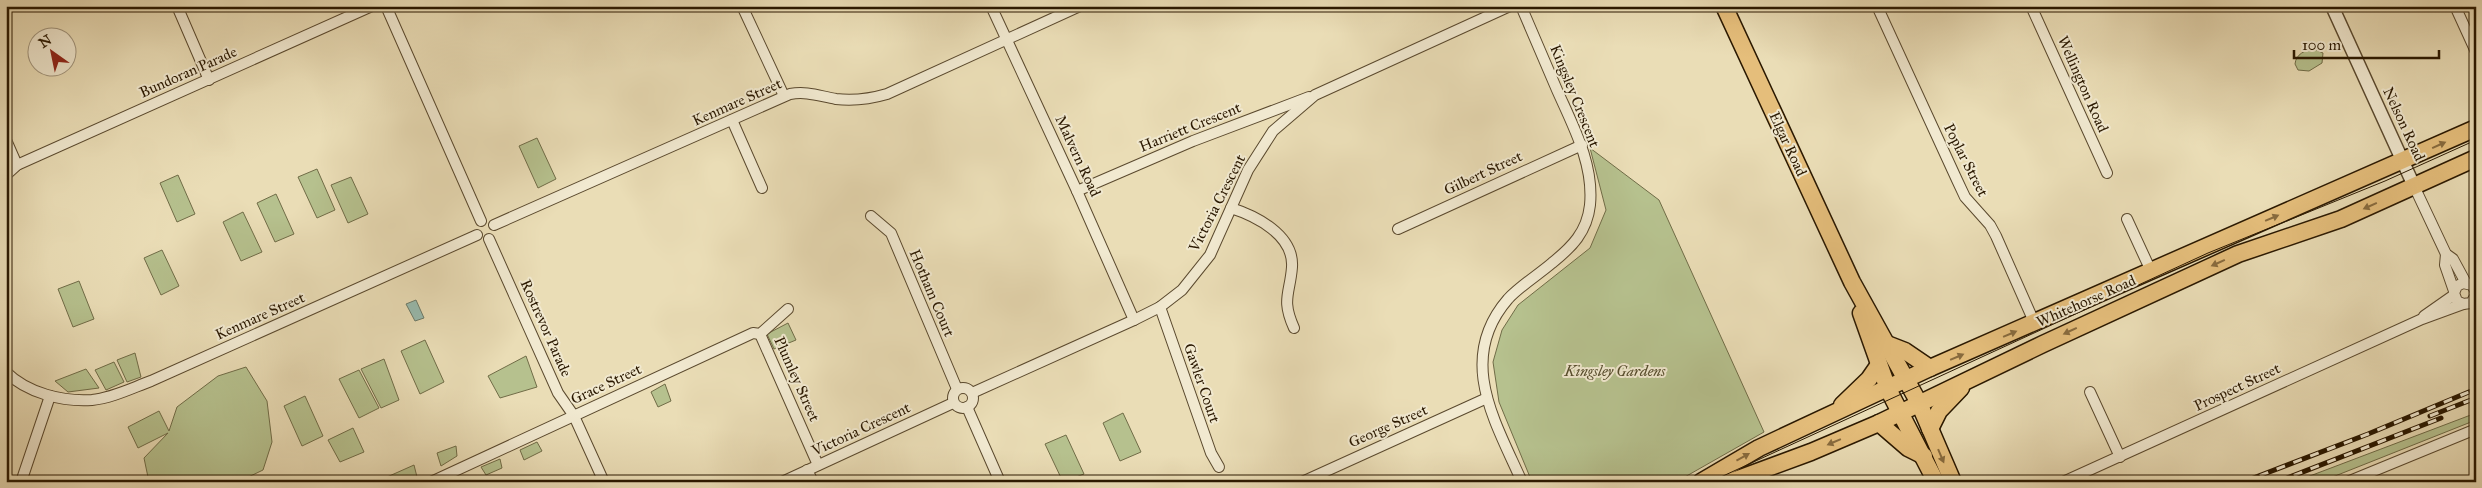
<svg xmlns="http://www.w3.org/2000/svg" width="2482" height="488" viewBox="0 0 2482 488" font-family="'IM FELL Great Primer',serif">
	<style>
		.green { fill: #b6c18e; stroke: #706c47 }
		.water { fill: #98bbaf; stroke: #6c7a69 }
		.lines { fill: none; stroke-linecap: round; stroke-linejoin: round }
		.minor-casing { stroke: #5a492e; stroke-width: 12 }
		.tertiary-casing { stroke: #5a492e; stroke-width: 15 }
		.primary-casing { stroke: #2a1800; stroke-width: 19 }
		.minor { stroke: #f1e9d0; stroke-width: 10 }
		.tertiary { stroke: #f1e9d0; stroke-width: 12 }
		.primary { stroke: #e5be7b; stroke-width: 16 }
		.tram { stroke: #2a1800; stroke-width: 1 }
		.rail-casing { stroke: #2a1800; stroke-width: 5 }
		.rail { stroke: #f1e9d0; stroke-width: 3; stroke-dasharray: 9; stroke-linecap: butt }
		.oneway { fill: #886b3e }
		.labels { text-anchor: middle; stroke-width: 4; stroke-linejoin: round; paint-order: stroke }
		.street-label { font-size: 15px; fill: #2a1800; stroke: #f1e9d0 }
		.park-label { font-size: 15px; font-style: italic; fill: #544b2b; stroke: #f1e9d0 }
	</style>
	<rect width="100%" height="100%" fill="#eaddb6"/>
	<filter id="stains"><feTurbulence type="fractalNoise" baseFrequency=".004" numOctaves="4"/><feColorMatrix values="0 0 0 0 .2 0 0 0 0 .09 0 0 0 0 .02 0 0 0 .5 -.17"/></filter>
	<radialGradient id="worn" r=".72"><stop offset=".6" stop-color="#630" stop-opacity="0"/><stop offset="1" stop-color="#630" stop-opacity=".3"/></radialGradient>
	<g class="green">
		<path d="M 2314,49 L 2323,53 L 2322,63 L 2309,71 L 2298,70 L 2295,64 C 2296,54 2305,50 2314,49 Z"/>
		<path d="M 537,138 L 556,179 L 538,188 L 519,146 Z"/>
		<path d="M 1590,148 L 1659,200 L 1764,432 L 1676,482 L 1532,482 L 1499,402 L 1493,362 L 1502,330 L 1518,305 L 1590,248 L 1606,210 Z"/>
		<path d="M 317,169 L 335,210 L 317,218 L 298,177 Z"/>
		<path d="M 178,175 L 195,214 L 177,222 L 160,183 Z"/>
		<path d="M 351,177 L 368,214 L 348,223 L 331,185 Z"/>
		<path d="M 276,194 L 294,234 L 275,242 L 257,203 Z"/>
		<path d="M 243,212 L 262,252 L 241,261 L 223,222 Z"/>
		<path d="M 162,250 L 179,286 L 161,295 L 144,258 Z"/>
		<path d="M 79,281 L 94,319 L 73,327 L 58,289 Z"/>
		<path d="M 788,323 L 796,340 L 774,349 L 767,334 Z"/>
		<path d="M 425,340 L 444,382 L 420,394 L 401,351 Z"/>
		<path d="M 135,353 L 141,377 L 127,382 L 117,360 Z"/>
		<path d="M 526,356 L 537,387 L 500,398 L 488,376 Z"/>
		<path d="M 384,359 L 399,400 L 381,408 L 361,369 Z"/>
		<path d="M 114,362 L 124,382 L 106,390 L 95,370 Z"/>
		<path d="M 246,367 L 267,401 L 272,442 L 263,470 L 238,482 L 149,482 L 144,458 L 168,433 L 138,448 L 128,427 L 159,411 L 169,431 L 177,407 L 218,376 Z"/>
		<path d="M 86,369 L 99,388 L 68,392 L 55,381 Z"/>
		<path d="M 359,370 L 379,408 L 359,418 L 339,379 Z"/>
		<path d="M 665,384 L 671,401 L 658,407 L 651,392 Z"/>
		<path d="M 305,396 L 323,436 L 302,446 L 284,406 Z"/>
		<path d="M 1123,413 L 1141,452 L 1120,461 L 1103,423 Z"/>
		<path d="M 2476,413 L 2476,420 L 2320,482 L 2294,482 Z"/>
		<path d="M 353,428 L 364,452 L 340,462 L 328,440 Z"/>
		<path d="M 1066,435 L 1084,474 L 1063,482 L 1045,444 Z"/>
		<path d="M 537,442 L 542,451 L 524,460 L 520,450 Z"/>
		<path d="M 456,446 L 457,456 L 441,466 L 437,453 Z"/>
		<path d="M 500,459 L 502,468 L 486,475 L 481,467 Z"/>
		<path d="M 414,465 L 417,477 L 407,482 L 389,482 L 387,477 Z"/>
	</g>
	<path class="water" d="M 416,300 L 424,318 L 415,321 L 406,304 Z"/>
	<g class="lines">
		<defs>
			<g id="minor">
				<path d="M 177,6 L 209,80"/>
				<path d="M 386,6 L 481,221"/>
				<path d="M 742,6 L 784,96"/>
				<path d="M 991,6 L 1077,191 L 1134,320"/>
				<path d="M 1521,6 C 1533,34 1545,62 1557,90 C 1573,126 1594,164 1590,205 C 1587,232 1572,247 1552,263 C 1538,275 1520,286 1508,299 C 1456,359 1495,421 1522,482"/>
				<path d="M 1877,6 L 1957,180 L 1965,197 L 1990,225 L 1996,236 L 2035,324"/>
				<path d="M 2031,6 L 2107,173"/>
				<path d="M 2455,6 L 2476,52"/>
				<path d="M 732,120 L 762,188"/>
				<path d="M 6,140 L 17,165"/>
				<path d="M 6,175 L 17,165 L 372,6"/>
				<path d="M 2414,186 L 2446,254 L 2453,259 L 2466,283"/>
				<path d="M 1077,191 L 1193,141 L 1309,97"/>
				<path d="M 1231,208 C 1256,216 1294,235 1292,267 C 1290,294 1281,299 1294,328"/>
				<path d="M 871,216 L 891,233 L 957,389"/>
				<path d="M 2127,219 L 2151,271"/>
				<path d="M 494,225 L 790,94 C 807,91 819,96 836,99 C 854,101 870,99 887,94 L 1080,6"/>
				<path d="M 1398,229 L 1582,145"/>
				<path d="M 489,239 L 558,393 L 574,416 L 604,482"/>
				<path d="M 2446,254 L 2445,265 L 2454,291"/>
				<path d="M 2476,292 L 2472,285 L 2463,283 L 2457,286 L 2454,293 L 2457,301 L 2463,304 L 2471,303 L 2476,295"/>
				<path d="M 1160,307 L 1211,453 L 1219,467"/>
				<path d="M 2424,316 L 2454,295"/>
				<path d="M 760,334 L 818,465"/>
				<path d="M 6,372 C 27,393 63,402 92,400 C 112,398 132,388 151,381 L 477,235"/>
				<circle cx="963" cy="398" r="10"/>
				<path d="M 2090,392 L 2120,457"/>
				<path d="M 972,393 L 1134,320 L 1160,307 L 1182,290 L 1210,255 L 1248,170 L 1273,131 L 1315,95 L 1510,6"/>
				<path d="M 967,407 L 1000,482"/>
				<path d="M 807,470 L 813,482"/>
				<path d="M 21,482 L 50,396"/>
				<path d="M 431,482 L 753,333 L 760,334 L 788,309"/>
				<path d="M 782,482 L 953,403"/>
				<path d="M 1302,482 L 1487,398"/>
				<path d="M 2063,482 L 2422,319 L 2463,304"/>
				<path d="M 2347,482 L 2476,429"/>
			</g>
			<path id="tertiary" d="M 2332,6 L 2414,186"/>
			<g id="primary">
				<path d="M 1724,6 L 1852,282 L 1919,403 L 1953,482"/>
				<path d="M 1861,313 L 1888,389 L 1936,482"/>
				<path d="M 1887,344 L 1905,351 L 1930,368"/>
				<path d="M 1842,405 L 1869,379 L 1878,366"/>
				<path d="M 1879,423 L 1908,448 L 1924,456"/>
				<path d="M 1930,429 L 1939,411 L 1961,388"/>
				<path d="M 1701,482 L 1759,448 L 1930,368 L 2476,128"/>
				<path d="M 1730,482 L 1811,452 L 1879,423 L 2043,344 L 2238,254 L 2341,219 L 2476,158"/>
			</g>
		</defs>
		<use href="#minor" class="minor-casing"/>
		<use href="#tertiary" class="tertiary-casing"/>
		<use href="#primary" class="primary-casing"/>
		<use href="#minor" class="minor"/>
		<use href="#tertiary" class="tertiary"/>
		<use href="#primary" class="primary"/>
		<path class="tram" d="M 1710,482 L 2208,253 L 2385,181 L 2476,140"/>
		<defs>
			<g id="rail">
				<path d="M 2430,416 L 2476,398"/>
				<path d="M 2243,482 L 2368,434 L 2476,389"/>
				<path d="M 2277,482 L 2441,418"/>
			</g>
		</defs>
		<use href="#rail" class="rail-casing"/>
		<use href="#rail" class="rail"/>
	</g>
	<defs><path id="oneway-solid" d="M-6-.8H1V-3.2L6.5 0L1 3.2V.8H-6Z" transform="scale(1.25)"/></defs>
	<g class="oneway">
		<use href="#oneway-solid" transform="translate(2439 145) rotate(-24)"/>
		<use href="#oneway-solid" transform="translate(2370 206) rotate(156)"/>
		<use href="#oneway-solid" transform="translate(2272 218) rotate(-23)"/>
		<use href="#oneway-solid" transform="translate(2218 263) rotate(156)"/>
		<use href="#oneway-solid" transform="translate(2070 331) rotate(155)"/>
		<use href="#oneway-solid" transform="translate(2010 334) rotate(-23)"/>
		<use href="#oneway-solid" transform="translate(1957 357) rotate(-23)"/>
		<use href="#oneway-solid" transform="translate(1834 442) rotate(157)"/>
		<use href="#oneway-solid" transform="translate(1941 456) rotate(67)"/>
		<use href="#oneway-solid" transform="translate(1743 457) rotate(-29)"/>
	</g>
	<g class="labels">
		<g class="street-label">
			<text transform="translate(188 72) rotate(-24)" y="5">Bundoran Parade</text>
			<text transform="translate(2083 84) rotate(66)" y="5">Wellington Road</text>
			<text transform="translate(1575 96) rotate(68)" y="5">Kingsley Crescent</text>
			<text transform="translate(737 102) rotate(-24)" y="5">Kenmare Street</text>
			<text transform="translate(2404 124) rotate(65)" y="5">Nelson Road</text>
			<text transform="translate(1190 127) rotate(-22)" y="5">Harriett Crescent</text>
			<text transform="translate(1788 144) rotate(65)" y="5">Elgar Road</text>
			<text transform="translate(1078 156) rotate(65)" y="5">Malvern Road</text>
			<text transform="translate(1966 160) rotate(63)" y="5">Poplar Street</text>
			<text transform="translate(1483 173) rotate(-25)" y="5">Gilbert Street</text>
			<text transform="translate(1217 203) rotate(-63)" y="5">Victoria Crescent</text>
			<text transform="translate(932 293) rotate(67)" y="5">Hotham Court</text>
			<text transform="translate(2086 301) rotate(-24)" y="5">Whitehorse Road</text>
			<text transform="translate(260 316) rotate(-24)" y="5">Kenmare Street</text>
			<text transform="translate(546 328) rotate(66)" y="5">Rostrevor Parade</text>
			<text transform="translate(797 379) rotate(66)" y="5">Plumley Street</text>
			<text transform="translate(1202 383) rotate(71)" y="5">Gawler Court</text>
			<text transform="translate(606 384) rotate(-25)" y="5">Grace Street</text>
			<text transform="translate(2237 387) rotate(-25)" y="5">Prospect Street</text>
			<text transform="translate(1388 426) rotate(-24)" y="5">George Street</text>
			<text transform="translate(861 429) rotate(-25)" y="5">Victoria Crescent</text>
		</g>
		<g class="park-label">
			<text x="1615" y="376">Kingsley Gardens</text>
		</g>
	</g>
	<rect width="2482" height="488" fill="none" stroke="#eaddb6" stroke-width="25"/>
	<rect x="8" y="8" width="2467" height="473" fill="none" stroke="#2a1800" stroke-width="2.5"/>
	<rect x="12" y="12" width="2457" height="463" fill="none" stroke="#2a1800"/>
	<g transform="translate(52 52) rotate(327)"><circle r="24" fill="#f1e9d0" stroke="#a1957d"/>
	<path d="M0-4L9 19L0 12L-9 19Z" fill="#8f2418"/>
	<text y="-8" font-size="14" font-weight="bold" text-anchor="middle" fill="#2a1800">N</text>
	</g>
	<path d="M2294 50v8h145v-8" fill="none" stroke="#2a1800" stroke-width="2.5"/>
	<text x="2302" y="50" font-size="15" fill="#2a1800" stroke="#f1e9d0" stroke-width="4" paint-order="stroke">100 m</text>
	<rect width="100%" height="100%" filter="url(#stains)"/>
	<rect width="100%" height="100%" fill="url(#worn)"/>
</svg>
